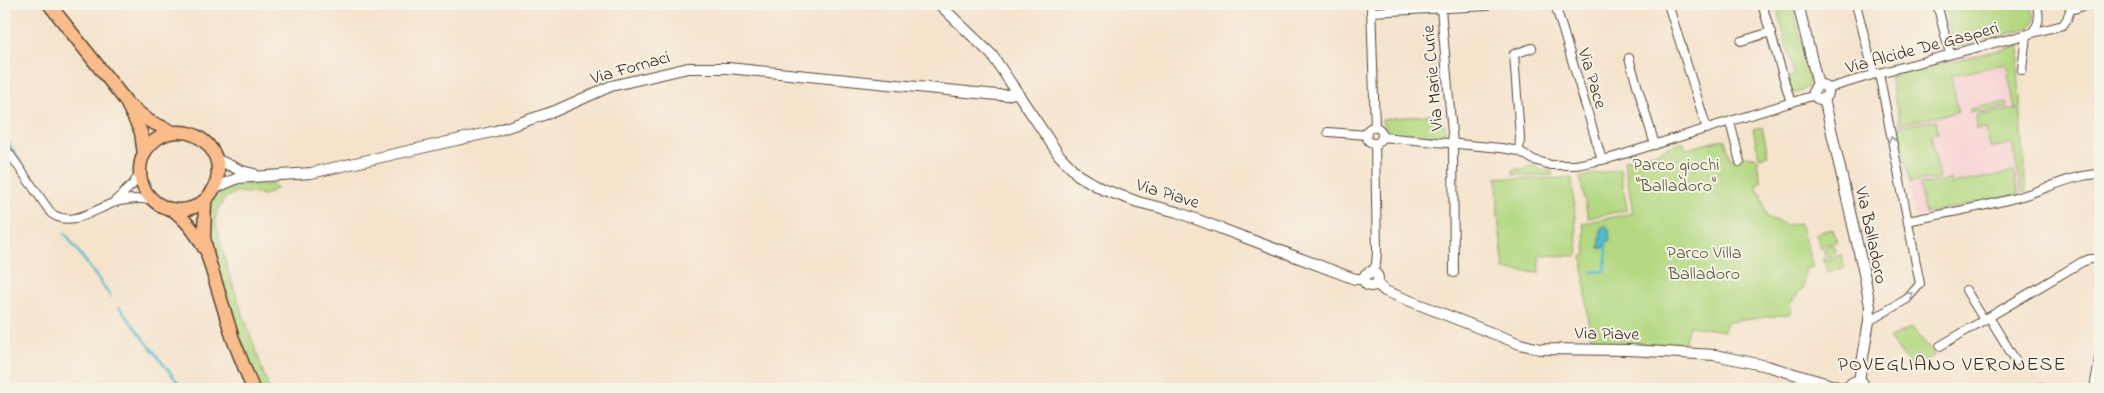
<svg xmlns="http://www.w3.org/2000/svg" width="2104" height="393" viewBox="0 0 2104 393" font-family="'Indie Flower',sans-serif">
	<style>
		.built { fill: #f7cfd2 }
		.green { fill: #b3d881; stroke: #778150 }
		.water { fill: #52bacf; stroke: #467276 }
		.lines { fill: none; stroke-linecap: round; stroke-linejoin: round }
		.stream { stroke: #52bacf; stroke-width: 2.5 }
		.minor-casing { stroke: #574638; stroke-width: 10 }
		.tertiary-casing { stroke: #574638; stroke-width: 12 }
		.primary-casing { stroke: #574638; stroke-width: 15 }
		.minor { stroke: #fff; stroke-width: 8 }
		.tertiary { stroke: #fff; stroke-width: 10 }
		.primary { stroke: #f9bc8a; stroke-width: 12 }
		.oneway { stroke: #a79f9a }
		.labels { text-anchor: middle; stroke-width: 4; stroke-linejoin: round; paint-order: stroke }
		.street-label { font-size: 18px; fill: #3b2a1e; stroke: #f7f3e8 }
		.park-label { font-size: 18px; fill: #595637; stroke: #f7f3e8 }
		.quarter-label { font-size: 20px; letter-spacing: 1px; fill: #3b2a1e; stroke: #f7f3e8 }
	</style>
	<rect width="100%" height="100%" fill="#f7f3e8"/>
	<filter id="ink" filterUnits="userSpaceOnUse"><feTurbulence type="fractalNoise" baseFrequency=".02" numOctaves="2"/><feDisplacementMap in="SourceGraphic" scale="10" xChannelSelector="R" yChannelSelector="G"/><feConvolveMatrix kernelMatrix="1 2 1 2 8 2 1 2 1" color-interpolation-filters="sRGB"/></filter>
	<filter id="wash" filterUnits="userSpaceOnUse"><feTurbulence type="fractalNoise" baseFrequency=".0096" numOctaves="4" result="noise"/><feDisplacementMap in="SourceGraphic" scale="20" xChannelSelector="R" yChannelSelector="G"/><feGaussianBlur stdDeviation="1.12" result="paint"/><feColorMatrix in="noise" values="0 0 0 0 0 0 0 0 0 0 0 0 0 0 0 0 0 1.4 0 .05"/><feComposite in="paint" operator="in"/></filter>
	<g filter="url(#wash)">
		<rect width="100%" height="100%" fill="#f5e3cc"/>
		<path class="built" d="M 2021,44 L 2018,69 L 2026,193 L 1915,218 L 1890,76 L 1951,59 Z"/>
		<g class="green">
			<path d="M 1975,4 L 2031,4 L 2035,18 L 2030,28 L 1954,48 L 1945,10 Z"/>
			<path d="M 1793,7 L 1810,79 C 1808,91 1802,91 1791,94 L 1788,78 L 1794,75 L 1778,12 Z"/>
			<path d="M 2020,45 L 2018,69 L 2026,193 L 2022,193 L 2013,148 L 2010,144 L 1990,148 L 1986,129 L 1977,130 L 1976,116 L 2018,108 L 2015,108 L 2006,64 L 1951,75 L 1958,112 L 1900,124 L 1890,76 Z"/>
			<path d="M 2007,102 L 2008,107 L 1978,113 L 1976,111 L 1970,112 L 1970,109 Z"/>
			<path d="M 1439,114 L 1440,124 L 1445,125 C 1445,132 1446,137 1438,140 C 1423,138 1381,140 1382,119 Z"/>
			<path d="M 1936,120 L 1938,133 L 1931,134 L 1939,178 L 1910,183 L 1899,127 Z"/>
			<path d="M 1762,127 L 1768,155 L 1759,157 L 1753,129 Z"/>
			<path d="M 1725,139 L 1730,159 L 1744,156 L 1756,157 L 1759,161 L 1757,162 L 1761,182 L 1757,183 L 1758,192 L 1761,192 L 1767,217 L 1786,225 L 1800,223 L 1813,267 L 1805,269 L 1804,287 L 1790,304 L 1791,314 L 1727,322 L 1724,331 L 1689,326 L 1683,346 L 1591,343 L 1582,257 L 1586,255 L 1583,223 L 1633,213 L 1624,160 L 1654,153 L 1683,142 L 1686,149 Z"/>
			<path d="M 1528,165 L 1551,171 L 1553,175 L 1531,176 L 1513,174 L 1513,169 L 1523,169 Z"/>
			<path d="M 1620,169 L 1627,210 L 1588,218 L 1580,177 Z"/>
			<path d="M 2014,172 L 2019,194 L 1925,214 L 1919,185 L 1951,179 L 1952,184 Z"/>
			<path d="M 1497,177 L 1517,179 L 1572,178 L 1578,256 L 1539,255 L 1540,273 L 1504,270 L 1498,216 Z"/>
			<path d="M 246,184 L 274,185 L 277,188 L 265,195 L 236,192 L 225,198 L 217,211 L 215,220 L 227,268 L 269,389 L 259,389 L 256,380 C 246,351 202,235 208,212 C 214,193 229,188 246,184 Z"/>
			<path d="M 1833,229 L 1837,243 L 1827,243 L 1820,249 L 1816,233 Z"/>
			<circle cx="1830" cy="251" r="6"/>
			<path d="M 1841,254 L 1845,268 L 1827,273 L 1823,258 L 1831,260 Z"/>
			<path d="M 1912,327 L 1935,355 L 1912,368 L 1889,338 Z"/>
		</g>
		<path class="water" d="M 1606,225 L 1609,229 L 1610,240 L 1605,244 L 1604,248 L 1599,248 L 1601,228 Z"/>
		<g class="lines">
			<g class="stream">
				<path d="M 4,136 L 31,179"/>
				<path d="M 65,233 L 111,297"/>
				<path d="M 1592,272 L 1604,271 L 1607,252 L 1606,244"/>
				<path d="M 119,307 L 183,389"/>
			</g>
		</g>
	</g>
	<g filter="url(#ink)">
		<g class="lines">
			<defs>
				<g id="minor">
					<path d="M 1371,4 L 1375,128"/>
					<path d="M 1555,4 L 1602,160"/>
					<path d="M 1668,4 L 1707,129"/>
					<path d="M 1762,4 L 1791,103"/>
					<path d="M 1856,4 L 1874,74"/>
					<path d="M 1937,4 L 1950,54"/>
					<path d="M 2067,4 L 2100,6"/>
					<path d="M 1441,9 L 1453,144 L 1454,273"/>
					<path d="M 1371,12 L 1487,6"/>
					<path d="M 2031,33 C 2041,24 2039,17 2037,4"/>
					<path d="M 1741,41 L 1771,32"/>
					<path d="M 1629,58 L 1655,145"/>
					<path d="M 2022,70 L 2026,35"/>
					<path d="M 1826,89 L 1879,73 L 2063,25 L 2067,19 L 2070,10 L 2087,5"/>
					<path d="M 1730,122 L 1740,162"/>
					<circle cx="1374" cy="135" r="8"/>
					<path d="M 1328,132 L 1367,135"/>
					<path d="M 1382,137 L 1501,148 L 1519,151 L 1534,160 L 1551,165 L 1576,165 L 1611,158 L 1815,95"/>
					<path d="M 4,146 L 51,213 C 70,228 94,210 113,203 C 125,198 140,199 153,199"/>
					<path d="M 1519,151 L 1520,137 L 1514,54 L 1532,48"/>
					<path d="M 114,202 L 132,185 L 141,173"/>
					<path d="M 1908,221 C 1946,213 1985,207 2022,196 C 2049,188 2072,175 2100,174"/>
					<path d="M 1372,272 L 1376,264 L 1377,252 L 1375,143"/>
					<path d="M 1966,290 L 1984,320"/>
					<path d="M 1989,317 L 2016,361"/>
					<path d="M 1869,321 L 1907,299 L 1920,284 L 1879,73"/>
					<path d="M 1940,346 L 2082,262 L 2090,259 L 2100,259"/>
					<path d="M 2041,387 L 2042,389"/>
					<path d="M 2094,389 L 2100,354"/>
				</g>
				<g id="tertiary">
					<path d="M 939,4 L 992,55 L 1059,155 L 1078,175 L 1102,189 L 1138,202 L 1177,212 L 1355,279 L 1364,279"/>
					<path d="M 1798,4 L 1818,85"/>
					<circle cx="1821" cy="92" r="7"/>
					<path d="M 1824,98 L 1865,278 L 1870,307 L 1869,321 L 1859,381"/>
					<path d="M 216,159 L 242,171 L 254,174"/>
					<path d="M 213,189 L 238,178 L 311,173 L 496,131 L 555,111 L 611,86 L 688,68 L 728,68 L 997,95 L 1007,95 L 1017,92"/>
					<circle cx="1371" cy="279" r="7"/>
					<path d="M 1377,284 L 1385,291 L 1520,344 L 1540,349 L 1629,350 L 1715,355 L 1767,366 L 1845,389"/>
					<path d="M 1848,389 C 1850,382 1855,380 1862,382 L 1866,389"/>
				</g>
				<g id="primary">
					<path d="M 49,4 L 125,100 L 141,132 L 144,155"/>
					<path d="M 132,107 L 149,121 L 173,132"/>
					<circle cx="179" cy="171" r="39"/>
					<path d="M 205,200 L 204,237 L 208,257 L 233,339 L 253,389"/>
					<path d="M 172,209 C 186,220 196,232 204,248"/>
				</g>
			</defs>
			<use href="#minor" class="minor-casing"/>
			<use href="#tertiary" class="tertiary-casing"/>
			<use href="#primary" class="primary-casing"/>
			<use href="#minor" class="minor"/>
			<use href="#tertiary" class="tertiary"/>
			<use href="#primary" class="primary"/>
		</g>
		<defs><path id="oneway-chevron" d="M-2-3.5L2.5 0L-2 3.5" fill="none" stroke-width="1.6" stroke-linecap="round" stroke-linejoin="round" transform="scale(1.25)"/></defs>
		<g class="oneway">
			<use href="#oneway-chevron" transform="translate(1892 140) rotate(-101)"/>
			<use href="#oneway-chevron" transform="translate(1910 295) rotate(-42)"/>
		</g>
	</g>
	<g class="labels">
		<g class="street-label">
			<text transform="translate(1922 47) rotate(-15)" y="6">Via Alcide De Gasperi</text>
			<text transform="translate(630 67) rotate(-16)" y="6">Via Fornaci</text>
			<text transform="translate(1432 78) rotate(-95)" y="6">Via Marie Curie</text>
			<text transform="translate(1593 78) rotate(73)" y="6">Via Pace</text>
			<text transform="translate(1168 193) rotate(17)" y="6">Via Piave</text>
			<text transform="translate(1872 235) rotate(78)" y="6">Via Balladoro</text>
			<text transform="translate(1607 333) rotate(1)" y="6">Via Piave</text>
		</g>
		<g class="park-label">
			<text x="1676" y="170">Parco giochi<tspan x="1676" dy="21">"Balladoro"</tspan></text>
			<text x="1704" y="258">Parco Villa<tspan x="1704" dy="21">Balladoro</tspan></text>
		</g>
		<g class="quarter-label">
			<text x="1952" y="370">POVEGLIANO VERONESE</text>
		</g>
	</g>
	<rect width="2104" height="393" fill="none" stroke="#f7f3e8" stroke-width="20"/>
</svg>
